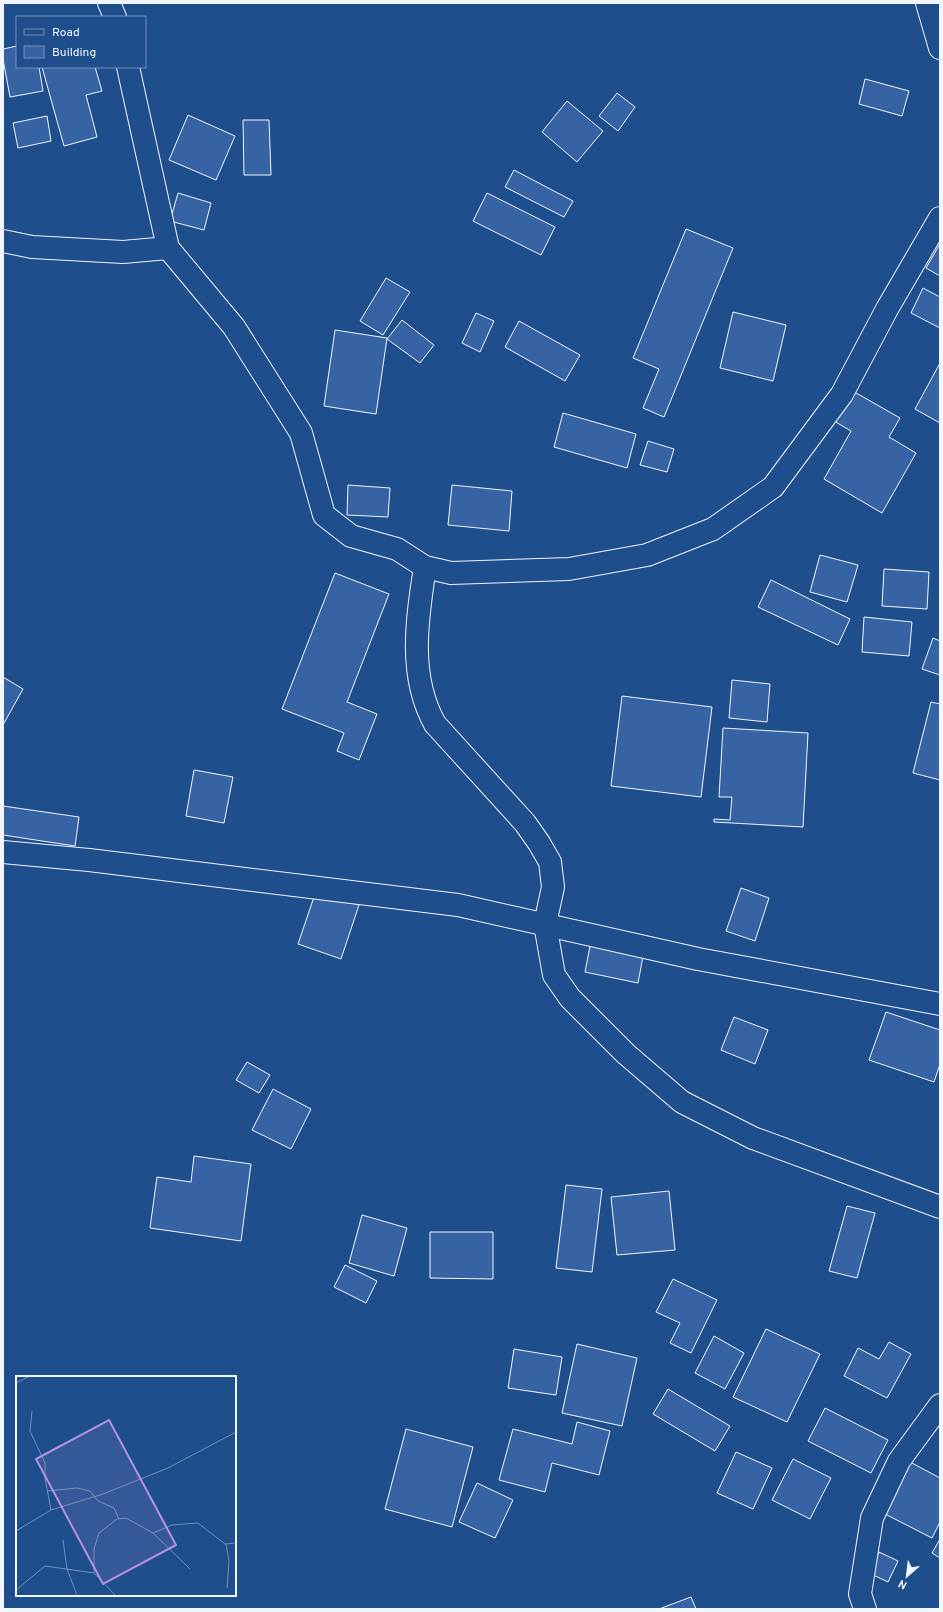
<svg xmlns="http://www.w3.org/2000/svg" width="943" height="1612" viewBox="0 0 943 1612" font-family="Overpass,sans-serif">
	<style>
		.building { fill: #3563a3; stroke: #f2f6ff }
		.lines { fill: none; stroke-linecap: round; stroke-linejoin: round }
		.street-casing { stroke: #f2f6ff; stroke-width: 24 }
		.street { stroke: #1f4e8c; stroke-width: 22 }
		.inset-road { fill: none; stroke: #7391ba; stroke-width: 1 }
		.view { fill: #b691df; fill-opacity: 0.15; stroke: #b691df; stroke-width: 2 }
		.inset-edge { fill: none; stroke: #f2f6ff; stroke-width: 2 }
	</style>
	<rect width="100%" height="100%" fill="#1f4e8c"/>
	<g class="building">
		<path d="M 17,46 L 17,67 L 39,67 L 43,91 L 10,97 L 3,59 L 3,49 Z"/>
		<path d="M 42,67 L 95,67 L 102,91 L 86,95 L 97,137 L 64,146 Z"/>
		<path d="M 865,79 L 909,91 L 902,116 L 859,104 Z"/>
		<path d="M 617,93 L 635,107 L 618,131 L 599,116 Z"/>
		<path d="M 567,101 L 603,131 L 577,162 L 542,132 Z"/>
		<path d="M 188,115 L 235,136 L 216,180 L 169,160 Z"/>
		<path d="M 47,116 L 51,141 L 18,148 L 13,123 Z"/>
		<path d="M 243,120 L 269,120 L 271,175 L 244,175 Z"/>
		<path d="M 514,170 L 573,201 L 564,217 L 505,187 Z"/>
		<path d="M 178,193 L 211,203 L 204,230 L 170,221 Z"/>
		<path d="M 487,193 L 555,227 L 541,255 L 473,221 Z"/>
		<path d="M 686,229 L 733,248 L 664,417 L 643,408 L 659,369 L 633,358 Z"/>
		<path d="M 940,244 L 940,276 L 926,268 Z"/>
		<path d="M 386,278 L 410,292 L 383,335 L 360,321 Z"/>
		<path d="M 923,288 L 940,297 L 940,328 L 911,313 Z"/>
		<path d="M 733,312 L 786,325 L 773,381 L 720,368 Z"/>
		<path d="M 476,313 L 494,321 L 480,352 L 462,343 Z"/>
		<path d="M 402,320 L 434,345 L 420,363 L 387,339 Z"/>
		<path d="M 519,321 L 580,355 L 565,381 L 505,347 Z"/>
		<path d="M 335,330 L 387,338 L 376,414 L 324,406 Z"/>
		<path d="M 940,363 L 940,423 L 915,409 Z"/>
		<path d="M 851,390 L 900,418 L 889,437 L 916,453 L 882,513 L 824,479 L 851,431 L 834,421 Z"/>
		<path d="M 563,413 L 636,434 L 627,468 L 554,447 Z"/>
		<path d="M 648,441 L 674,449 L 667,472 L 640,465 Z"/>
		<path d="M 348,485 L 390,488 L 388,517 L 347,515 Z"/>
		<path d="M 452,485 L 512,491 L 509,531 L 448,525 Z"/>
		<path d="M 820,555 L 858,565 L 847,602 L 810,592 Z"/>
		<path d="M 884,569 L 929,572 L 927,609 L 882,606 Z"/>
		<path d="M 335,573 L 389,594 L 347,702 L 377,714 L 359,760 L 337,751 L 344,733 L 282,709 Z"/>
		<path d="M 771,580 L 850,619 L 838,645 L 758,607 Z"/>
		<path d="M 864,617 L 912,622 L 909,656 L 862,652 Z"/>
		<path d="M 933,638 L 940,641 L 940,675 L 922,669 Z"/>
		<path d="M 3,677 L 23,689 L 3,725 Z"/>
		<path d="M 732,680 L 770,684 L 767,722 L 729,718 Z"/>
		<path d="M 622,696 L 712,707 L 701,797 L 611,786 Z"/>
		<path d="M 931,702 L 940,704 L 940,780 L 913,773 Z"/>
		<path d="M 723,728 L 808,733 L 803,827 L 714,822 L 714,819 L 730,820 L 732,797 L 719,797 Z"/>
		<path d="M 194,770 L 233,777 L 224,823 L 186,816 Z"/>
		<path d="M 3,806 L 79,817 L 75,846 L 3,835 Z"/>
		<path d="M 741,888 L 769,898 L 755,941 L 726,931 Z"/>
		<path d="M 316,891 L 359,905 L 341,959 L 298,944 Z"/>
		<path d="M 590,946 L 643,956 L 638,983 L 585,972 Z"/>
		<path d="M 886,1012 L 940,1030 L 940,1064 L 934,1082 L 869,1060 Z"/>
		<path d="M 734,1017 L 768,1030 L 755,1064 L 721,1050 Z"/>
		<path d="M 247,1062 L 270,1075 L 259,1093 L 236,1080 Z"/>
		<path d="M 273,1089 L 311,1109 L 291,1149 L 252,1130 Z"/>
		<path d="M 194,1156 L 251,1164 L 241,1241 L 150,1228 L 157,1177 L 191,1182 Z"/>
		<path d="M 566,1185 L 602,1189 L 592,1272 L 556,1268 Z"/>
		<path d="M 669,1191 L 675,1250 L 617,1255 L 611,1197 Z"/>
		<path d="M 847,1206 L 875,1213 L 857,1278 L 829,1271 Z"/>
		<path d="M 362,1215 L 407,1228 L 394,1276 L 349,1263 Z"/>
		<path d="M 430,1232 L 493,1232 L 493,1279 L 430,1278 Z"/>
		<path d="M 345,1265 L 377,1281 L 366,1303 L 334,1287 Z"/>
		<path d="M 673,1279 L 717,1300 L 691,1353 L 670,1343 L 680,1323 L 656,1312 Z"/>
		<path d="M 766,1329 L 820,1354 L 787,1422 L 733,1397 Z"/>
		<path d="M 714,1336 L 744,1353 L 725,1389 L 695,1373 Z"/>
		<path d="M 889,1342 L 911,1354 L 887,1398 L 844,1376 L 858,1348 L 879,1359 Z"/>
		<path d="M 577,1344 L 637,1358 L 622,1426 L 562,1413 Z"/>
		<path d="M 514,1349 L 562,1357 L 556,1395 L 508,1388 Z"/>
		<path d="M 668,1389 L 730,1426 L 715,1451 L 653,1414 Z"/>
		<path d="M 825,1408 L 888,1440 L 871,1473 L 808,1441 Z"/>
		<path d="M 577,1422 L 610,1431 L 599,1475 L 552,1463 L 545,1492 L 499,1480 L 513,1429 L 572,1444 Z"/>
		<path d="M 406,1429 L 473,1447 L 452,1527 L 385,1509 Z"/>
		<path d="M 736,1452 L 772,1468 L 753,1509 L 717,1493 Z"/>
		<path d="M 793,1459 L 831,1478 L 810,1519 L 772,1500 Z"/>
		<path d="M 910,1462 L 940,1478 L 940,1522 L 932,1538 L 883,1513 Z"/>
		<path d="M 477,1483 L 513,1500 L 495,1538 L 459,1522 Z"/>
		<path d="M 940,1539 L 940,1558 L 932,1553 Z"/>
		<path d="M 879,1552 L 898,1561 L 888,1582 L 869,1573 Z"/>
		<path d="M 691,1597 L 696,1609 L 659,1609 Z"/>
	</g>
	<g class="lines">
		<defs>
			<g id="street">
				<path d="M 109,3 L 115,17"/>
				<path d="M 927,3 L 940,48"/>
				<path d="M 128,67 L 168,248 L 234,327 L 301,433 L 324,515 L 351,536 L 397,549 L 425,567 L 451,573 L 569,569 L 647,555 L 713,529 L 773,487 L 842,394 L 887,309 L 940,218"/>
				<path d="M 3,241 L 32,247 L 123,252 L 168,248"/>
				<path d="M 425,567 C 417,619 408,676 435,724 L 525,823 L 539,843 L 550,862 L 553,887 L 545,924 L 554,975 L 570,998 L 626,1054 L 682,1102 L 753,1138 L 940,1207"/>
				<path d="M 3,852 L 89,860 L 458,905 L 698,959 L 940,1004"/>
				<path d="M 865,1609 L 860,1594 L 872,1518 L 899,1461 L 940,1405"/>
			</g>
		</defs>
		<use href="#street" class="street-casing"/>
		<use href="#street" class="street"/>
	</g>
	<g transform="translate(16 1376)">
		<rect width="220" height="220" fill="#1f4e8c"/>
		<path class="inset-road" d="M 0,7 L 12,1M 16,35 L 14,55 L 29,87 L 29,102 L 35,134M 31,115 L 61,112 L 74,115 L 82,125 L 98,132 L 103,143M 0,155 L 35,134 L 87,118 L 152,92 L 220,56M 137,157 L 156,149 L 182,147 L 209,168 L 220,167M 47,164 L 51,193 L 61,219M 210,168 L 213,185 L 211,212M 78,197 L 78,173 L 83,157 L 101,143 L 110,142 L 137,157 L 174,193M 0,214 L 29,190 L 78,197 L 99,219"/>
		<path class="view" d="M 93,44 L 160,169 L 87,208 L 20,83 Z"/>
		<rect width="220" height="220" class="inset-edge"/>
	</g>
	<rect width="943" height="1612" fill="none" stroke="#f2f6ff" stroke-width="8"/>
	<rect x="16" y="16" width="130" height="52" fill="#1f4e8c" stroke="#7391ba"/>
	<rect x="24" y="29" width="20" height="6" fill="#1f4e8c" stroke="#7391ba"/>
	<text x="52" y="36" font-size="12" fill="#f2f6ff">Road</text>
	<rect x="24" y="46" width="20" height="12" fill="#3563a3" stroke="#7391ba"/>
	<text x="52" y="56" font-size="12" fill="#f2f6ff">Building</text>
	<g transform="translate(907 1576) rotate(208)" stroke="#1f4e8c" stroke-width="3" paint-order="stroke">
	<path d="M0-3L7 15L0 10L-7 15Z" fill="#f2f6ff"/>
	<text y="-6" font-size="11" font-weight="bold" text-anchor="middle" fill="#f2f6ff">N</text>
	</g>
</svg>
